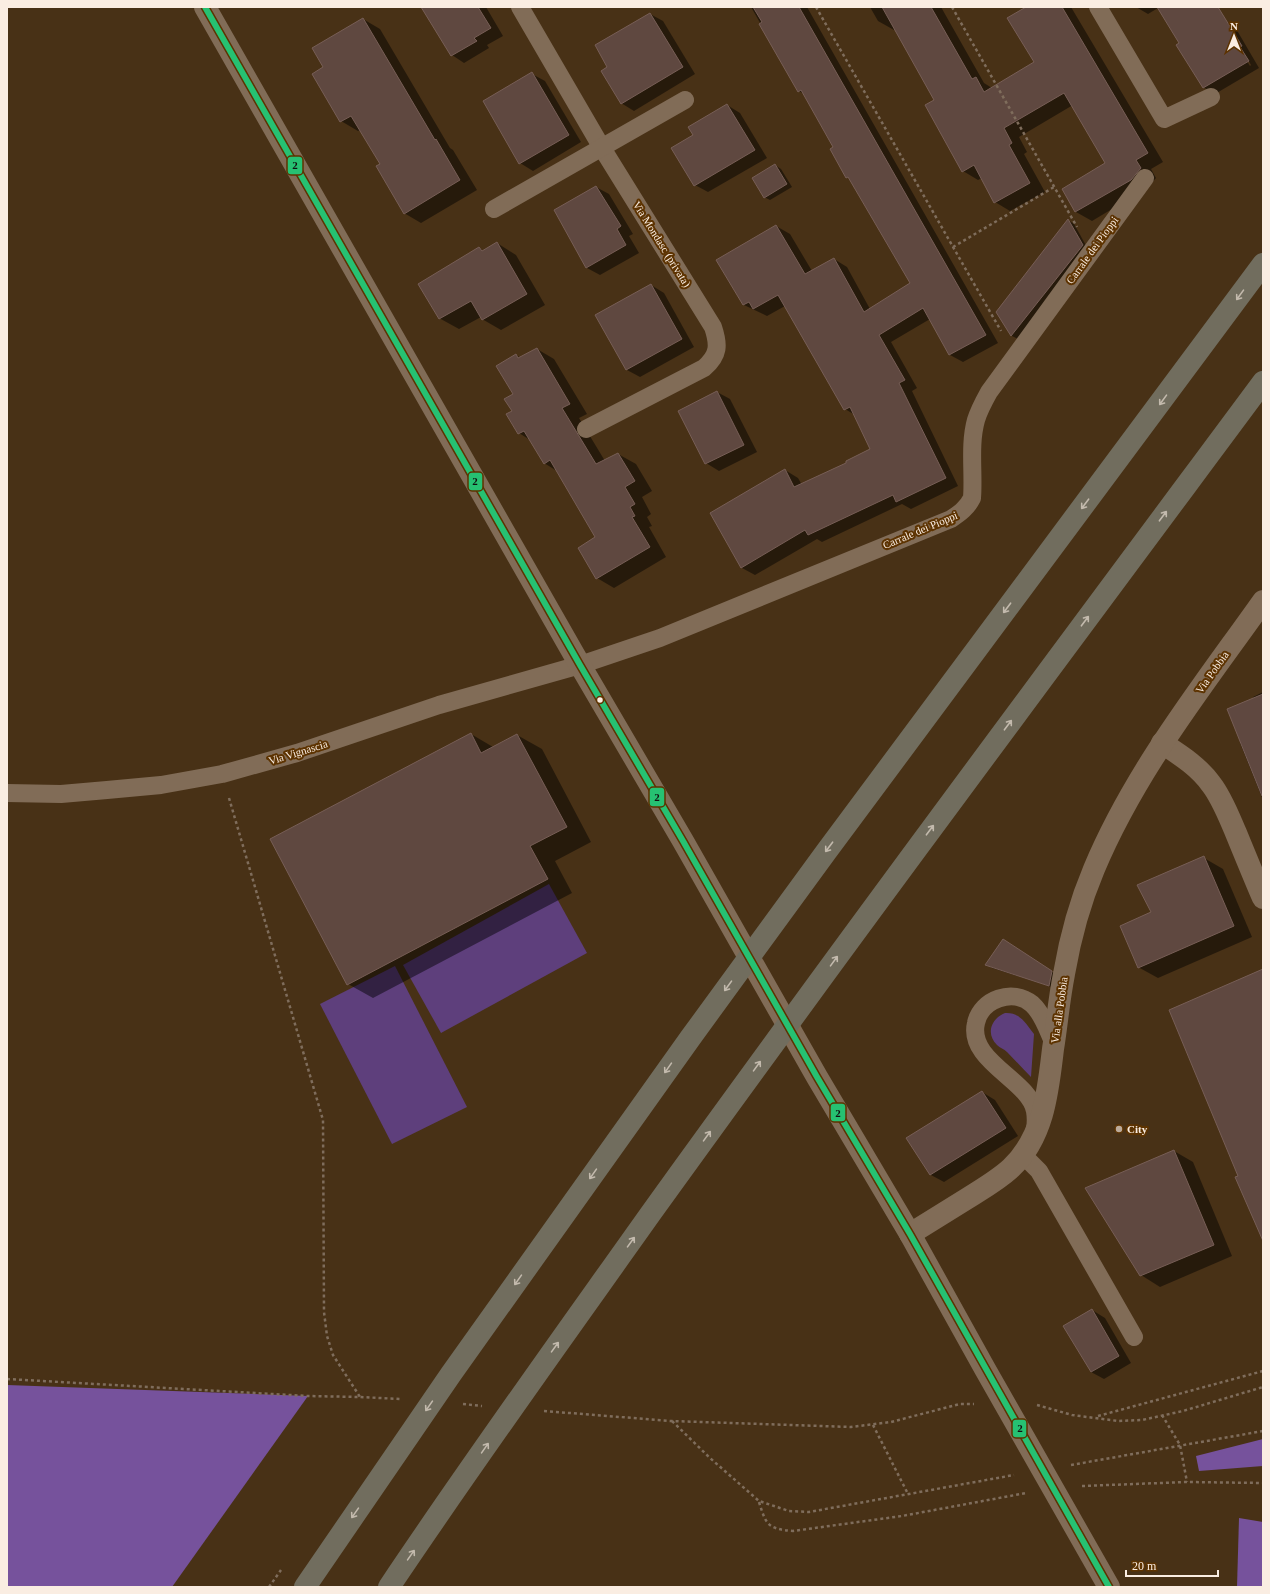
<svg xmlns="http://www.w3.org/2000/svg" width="1270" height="1594" viewBox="0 0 1270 1594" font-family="'Times New Roman',serif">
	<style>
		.green { fill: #5e3f7c }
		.forest { fill: #76529c }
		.shadow { fill: #0007; fill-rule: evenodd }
		.building { fill: #5f4840; stroke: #775e56 }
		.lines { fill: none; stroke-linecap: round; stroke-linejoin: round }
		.path { stroke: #7f6d5c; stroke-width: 2.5; stroke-dasharray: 3 3; stroke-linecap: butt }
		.service { stroke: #816c57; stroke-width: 18 }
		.minor { stroke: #816c57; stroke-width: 22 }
		.motorway { stroke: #716d5e; stroke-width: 22 }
		.bus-1-casing { stroke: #5d3301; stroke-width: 9 }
		.bus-1 { stroke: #26c172; stroke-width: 6 }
		.oneway { stroke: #c3baad }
		.bus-dot { fill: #faede2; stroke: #5d3301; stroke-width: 1.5 }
		.poi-dot { fill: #bcab9b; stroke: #5d3301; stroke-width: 1.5 }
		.labels { text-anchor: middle; stroke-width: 4; stroke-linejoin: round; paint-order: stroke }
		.street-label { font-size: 11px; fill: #faede2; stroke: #5d3301 }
		.poi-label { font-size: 11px; font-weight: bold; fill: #faede2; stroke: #5d3301; text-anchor: start }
		.line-badge { stroke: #5d3301; stroke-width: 1.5 }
		.pale-badge-label { font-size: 11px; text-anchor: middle; font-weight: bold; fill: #111 }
	</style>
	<rect width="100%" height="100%" fill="#483116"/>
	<g class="green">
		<path d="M 549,884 L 587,953 L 441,1033 L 403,965 Z"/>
		<path d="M 395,966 L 467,1107 L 392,1144 L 320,1004 Z"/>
		<path d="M 1005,1013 C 1020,1012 1026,1024 1034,1034 L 1031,1077 C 1023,1069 1015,1060 1007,1052 C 1004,1049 1000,1048 997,1045 C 985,1033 992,1018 1005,1013 Z"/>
	</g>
	<g class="forest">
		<path d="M 7,1385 L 308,1396 L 172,1587 L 7,1587 Z"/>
		<path d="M 1263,1439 L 1263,1466 L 1199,1471 L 1196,1456 Z"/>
		<path d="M 1239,1518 L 1263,1522 L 1263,1587 L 1237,1587 Z"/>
	</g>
	<g class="shadow">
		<path d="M 423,7 L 486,7 L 503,36 L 487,45 L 489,48 L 464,63 L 452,55 Z"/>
		<path d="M 751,7 L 807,7 L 998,343 L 963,362 L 950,355 L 930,319 L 891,342 L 917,388 L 912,391 L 958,486 L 911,509 L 902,504 L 822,542 L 817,539 L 755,575 L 742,568 L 711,514 L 785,470 L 798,478 L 802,485 L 848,463 L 872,449 L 855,415 L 845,409 L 785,306 L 767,316 L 744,305 L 718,260 L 776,226 L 790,234 L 812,271 L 834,259 L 847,267 L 870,309 L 911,284 L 851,180 L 847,177 L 834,148 L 804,94 L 799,91 Z"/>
		<path d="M 870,7 L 941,7 L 984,83 L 992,88 L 1036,63 L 1028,7 L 1071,7 L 1163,162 L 1151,169 L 1156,178 L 1147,188 L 1092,221 L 1076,212 L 1063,189 L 1107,163 L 1073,105 L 1019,137 L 1027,152 L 1024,154 L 1045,192 L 1010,211 L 995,202 L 982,178 L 978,180 L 963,171 L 936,101 L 895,29 L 894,30 L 878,21 Z"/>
		<path d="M 1136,7 L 1215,7 L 1223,20 L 1235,27 L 1259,68 L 1215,94 L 1203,87 L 1180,44 L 1158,8 L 1148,14 ZM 1227,29 L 1230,29 L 1251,65 L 1250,66 Z"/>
		<path d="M 650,14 L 663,21 L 695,74 L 634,111 L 621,103 L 609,67 Z"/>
		<path d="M 363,19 L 380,29 L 450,148 L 453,150 L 477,190 L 421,223 L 404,213 L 381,164 L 361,130 L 358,131 L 341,121 L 313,74 L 325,68 Z"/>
		<path d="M 532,74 L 545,81 L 581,142 L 533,171 L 520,163 Z"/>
		<path d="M 727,105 L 740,113 L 767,158 L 708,192 L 695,185 L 694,135 Z"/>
		<path d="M 775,165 L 781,169 L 792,187 L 770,200 L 764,197 Z"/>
		<path d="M 596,187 L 609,194 L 633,234 L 629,236 L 639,253 L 600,275 L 587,268 L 555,211 Z"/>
		<path d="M 1068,220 L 1074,224 L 1088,249 L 1018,339 L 1012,336 L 997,312 Z"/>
		<path d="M 497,243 L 516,255 L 545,305 L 501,330 L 482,319 L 481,317 L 459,329 L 439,318 L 479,248 L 484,251 Z"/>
		<path d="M 651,285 L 664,293 L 694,347 L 640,377 L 627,370 L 596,315 Z"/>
		<path d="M 537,349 L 554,359 L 587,414 L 579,418 L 605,461 L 618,454 L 636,464 L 652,491 L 642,497 L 651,514 L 647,517 L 652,526 L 649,527 L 666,557 L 614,588 L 597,578 L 596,538 L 557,471 L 544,463 L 530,440 L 519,433 L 513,412 L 516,355 L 521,358 Z"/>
		<path d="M 717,392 L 730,399 L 757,452 L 719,471 L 706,463 Z"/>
		<path d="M 1263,692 L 1263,800 L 1240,743 L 1241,743 L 1254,699 L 1253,697 Z"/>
		<path d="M 471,734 L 493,747 L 517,735 L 542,749 L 591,842 L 555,861 L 572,893 L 373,998 L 348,984 Z"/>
		<path d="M 1204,858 L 1223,869 L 1252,937 L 1158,978 L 1138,967 L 1153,913 Z"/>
		<path d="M 1010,944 L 1058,976 L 1055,988 L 992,968 L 987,965 Z"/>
		<path d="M 982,1092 L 995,1100 L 1018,1136 L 944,1182 L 931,1175 L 908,1139 Z"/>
		<path d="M 1174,1151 L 1193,1162 L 1232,1256 L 1160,1287 L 1141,1275 Z"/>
		<path d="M 1092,1310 L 1105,1318 L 1131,1363 L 1104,1379 L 1091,1372 Z"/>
	</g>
	<g class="building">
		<path d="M 421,7 L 478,7 L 491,28 L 474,38 L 477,41 L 451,56 Z"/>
		<path d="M 753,7 L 799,7 L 986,335 L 949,355 L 923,308 L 879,335 L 905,380 L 899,383 L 946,478 L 896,502 L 893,495 L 808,535 L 805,530 L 741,568 L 710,513 L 785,469 L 794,487 L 846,463 L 846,461 L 870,449 L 850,407 L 844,410 L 778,295 L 753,309 L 749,302 L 743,305 L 716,260 L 776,225 L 805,274 L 834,258 L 864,312 L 910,283 L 848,177 L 846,178 L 830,149 L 833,147 L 801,90 L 798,92 L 759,24 L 762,22 Z"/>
		<path d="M 882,7 L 931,7 L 972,79 L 976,77 L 984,92 L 1034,62 L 1007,18 L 1026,7 L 1062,7 L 1148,153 L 1136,160 L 1141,168 L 1131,180 L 1075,212 L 1062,189 L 1105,163 L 1064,93 L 1004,128 L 1012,143 L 1009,145 L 1030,183 L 994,203 L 974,165 L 962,172 L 925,105 L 934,100 Z"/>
		<path d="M 1157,7 L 1218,7 L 1242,46 L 1240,47 L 1249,61 L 1203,88 L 1176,45 L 1179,43 Z"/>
		<path d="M 650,13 L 683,67 L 621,104 L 601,71 L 607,67 L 595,45 Z"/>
		<path d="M 363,18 L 435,140 L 436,139 L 460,180 L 404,214 L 376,166 L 380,164 L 351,116 L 340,122 L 312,74 L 323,67 L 312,48 Z"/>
		<path d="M 532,72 L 569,135 L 519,164 L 483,101 Z"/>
		<path d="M 727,104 L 755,150 L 694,186 L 671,148 L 693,135 L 688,127 Z"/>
		<path d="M 775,164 L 787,184 L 764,198 L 752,178 Z"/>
		<path d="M 596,186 L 621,226 L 617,229 L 626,245 L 586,268 L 554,210 Z"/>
		<path d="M 1068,219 L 1083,245 L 1011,336 L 996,312 Z"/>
		<path d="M 497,242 L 527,294 L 482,320 L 471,301 L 439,319 L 418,284 L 479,247 L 482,251 Z"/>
		<path d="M 651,284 L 682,339 L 626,370 L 595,315 Z"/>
		<path d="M 537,348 L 570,404 L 562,408 L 596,464 L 618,453 L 635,481 L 625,487 L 635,504 L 630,507 L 635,516 L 632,517 L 650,547 L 596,579 L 578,548 L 595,537 L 550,460 L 544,464 L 524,431 L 518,434 L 506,414 L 512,411 L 504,399 L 513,394 L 496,366 L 516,354 L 518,358 Z"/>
		<path d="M 717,391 L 744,445 L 705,464 L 678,411 Z"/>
		<path d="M 1263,694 L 1263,796 L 1262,796 L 1227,709 Z"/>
		<path d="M 471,733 L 481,753 L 517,734 L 567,827 L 530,846 L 548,879 L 347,985 L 270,839 Z"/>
		<path d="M 1204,856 L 1234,926 L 1138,968 L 1120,926 L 1151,912 L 1137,885 Z"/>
		<path d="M 1003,939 L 1052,971 L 1049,986 L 985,965 Z"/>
		<path d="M 1263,969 L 1263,1241 L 1235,1177 L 1238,1176 L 1169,1010 Z"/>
		<path d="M 982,1091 L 1006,1128 L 930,1175 L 906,1138 Z"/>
		<path d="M 1174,1150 L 1214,1245 L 1140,1276 L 1085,1188 Z"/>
		<path d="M 1092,1309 L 1119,1356 L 1091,1372 L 1063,1326 Z"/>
	</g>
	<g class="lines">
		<g class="path">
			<path d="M 816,7 L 1001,331"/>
			<path d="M 952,7 L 1077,227"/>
			<path d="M 953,247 L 1054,187"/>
			<path d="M 229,798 L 323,1120 L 324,1312 L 327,1336 L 333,1355 L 360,1397"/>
			<path d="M 7,1379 L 308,1396 L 360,1397 L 400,1399"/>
			<path d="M 463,1404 L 482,1406"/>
			<path d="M 1037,1405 L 1072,1415 L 1118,1421 L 1142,1420 L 1183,1411 L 1263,1387"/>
			<path d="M 544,1411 L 671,1421 L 851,1427 L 891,1422 L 960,1404 L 974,1404"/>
			<path d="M 1162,1415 L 1180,1445 L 1187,1482"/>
			<path d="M 1098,1416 L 1263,1371"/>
			<path d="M 672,1421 L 710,1458 L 759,1501 L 789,1511 L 809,1512 L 1014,1475"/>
			<path d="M 873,1425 L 908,1494"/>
			<path d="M 1071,1465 L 1263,1431"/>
			<path d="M 1082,1486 L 1187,1482 L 1263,1483"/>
			<path d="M 759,1502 C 766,1524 767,1529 793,1531 L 902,1516 L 1026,1493"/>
			<path d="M 269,1587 L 281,1570"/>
		</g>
		<g class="service">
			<path d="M 520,7 L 602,148 L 713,327 C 719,345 719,355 704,368 L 586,429"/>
			<path d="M 1098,7 L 1164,119 L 1211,97"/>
			<path d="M 494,209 L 685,100"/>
			<path d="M 7,793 L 61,794 L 107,790 L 161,785 L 222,774 L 297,753 L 439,705 L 580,665 L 660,638 L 951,519 C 960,513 967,508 972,498 C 974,473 969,445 976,420 C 979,410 984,401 989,392 L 1145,178"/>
			<path d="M 1035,1129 C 1036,1123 1036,1117 1035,1111 C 1029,1080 967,1061 976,1023 C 981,999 1013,988 1032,1004 C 1043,1014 1048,1031 1054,1044"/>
			<path d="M 1022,1154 L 1039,1171 L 1134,1337"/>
		</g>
		<g class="minor">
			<path d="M 205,7 L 580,665 L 683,841 L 817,1077 L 910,1234 L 985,1369 L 1109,1587"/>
			<path d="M 1162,743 C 1180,755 1198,766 1211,784 C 1222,798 1229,817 1236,833 C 1245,855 1254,877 1263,898"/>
			<path d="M 910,1234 C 929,1222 949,1210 968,1198 C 982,1189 998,1180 1011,1168 C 1044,1137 1048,1091 1053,1049 C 1057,1024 1059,999 1064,974 C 1070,939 1080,902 1094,869 C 1135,771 1202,687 1263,601"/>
		</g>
		<g class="motorway">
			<path d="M 305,1587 L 451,1374 L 691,1037 L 826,852 L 1263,264"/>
			<path d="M 389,1587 C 474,1460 563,1337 651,1213 C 852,934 1058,658 1263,382"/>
		</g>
		<defs>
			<path id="bus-1" d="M 205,7 L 580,665 L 683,841 L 817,1077 L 910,1234 L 1109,1587"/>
		</defs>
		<use href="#bus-1" class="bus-1-casing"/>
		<use href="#bus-1" class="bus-1"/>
	</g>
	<defs><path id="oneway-shaft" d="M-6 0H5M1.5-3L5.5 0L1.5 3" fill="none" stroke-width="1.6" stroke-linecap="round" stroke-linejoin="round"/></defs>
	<g class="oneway">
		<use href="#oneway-shaft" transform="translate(1240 295) rotate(126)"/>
		<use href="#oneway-shaft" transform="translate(1163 400) rotate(126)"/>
		<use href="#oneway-shaft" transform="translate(1085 504) rotate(127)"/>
		<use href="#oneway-shaft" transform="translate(1163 516) rotate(-53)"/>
		<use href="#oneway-shaft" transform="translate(1007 608) rotate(127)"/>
		<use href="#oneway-shaft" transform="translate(1085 621) rotate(-53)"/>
		<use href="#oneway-shaft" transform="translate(1008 725) rotate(-53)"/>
		<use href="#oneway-shaft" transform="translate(930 830) rotate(-53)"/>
		<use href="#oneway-shaft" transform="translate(829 847) rotate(127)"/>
		<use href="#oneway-shaft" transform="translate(834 961) rotate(-54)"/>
		<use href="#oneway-shaft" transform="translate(728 986) rotate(126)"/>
		<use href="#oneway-shaft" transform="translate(757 1066) rotate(-54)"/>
		<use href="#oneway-shaft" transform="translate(668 1068) rotate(125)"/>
		<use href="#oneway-shaft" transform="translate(707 1136) rotate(-54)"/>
		<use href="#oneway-shaft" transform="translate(593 1174) rotate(125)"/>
		<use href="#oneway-shaft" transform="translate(631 1242) rotate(-54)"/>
		<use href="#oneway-shaft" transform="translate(518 1280) rotate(125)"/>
		<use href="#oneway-shaft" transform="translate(555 1347) rotate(-54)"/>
		<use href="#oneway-shaft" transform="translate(429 1406) rotate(125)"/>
		<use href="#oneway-shaft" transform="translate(485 1448) rotate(-55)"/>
		<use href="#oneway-shaft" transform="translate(355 1513) rotate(125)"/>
		<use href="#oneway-shaft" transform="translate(411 1555) rotate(-55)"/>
	</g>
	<circle class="bus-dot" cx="600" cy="700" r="3.5"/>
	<circle class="poi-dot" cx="1119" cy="1129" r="4"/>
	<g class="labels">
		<g class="street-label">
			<text transform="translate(662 244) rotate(58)" y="4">Via Mondasc (privata)</text>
			<text transform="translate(1092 250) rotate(-54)" y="4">Carrale dei Pioppi</text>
			<text transform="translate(920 530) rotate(-23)" y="4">Carrale dei Pioppi</text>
			<text transform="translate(1212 672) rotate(-55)" y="4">Via Pobbia</text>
			<text transform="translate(298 752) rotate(-17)" y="4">Via Vignascia</text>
			<text transform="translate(1059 1010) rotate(-82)" y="4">Via alla Pobbia</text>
		</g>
		<g class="poi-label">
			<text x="1127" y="1133">City</text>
		</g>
	</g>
	<g class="line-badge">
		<rect x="287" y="156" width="16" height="19" rx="4" fill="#26c172"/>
		<rect x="468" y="472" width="15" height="19" rx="4" fill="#26c172"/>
		<rect x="649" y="787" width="16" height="20" rx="4" fill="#26c172"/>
		<rect x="830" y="1103" width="16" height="19" rx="4" fill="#26c172"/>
		<rect x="1012" y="1419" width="15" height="19" rx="4" fill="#26c172"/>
	</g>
	<g class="pale-badge-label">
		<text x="295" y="169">2</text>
		<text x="475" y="485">2</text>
		<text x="657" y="801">2</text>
		<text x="838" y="1117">2</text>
		<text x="1020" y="1432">2</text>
	</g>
	<rect width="1270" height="1594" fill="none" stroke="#faede2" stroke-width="16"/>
	<g transform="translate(1234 36)" stroke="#5d3301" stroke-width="3" paint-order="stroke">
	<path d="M0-3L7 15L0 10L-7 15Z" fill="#faede2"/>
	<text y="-6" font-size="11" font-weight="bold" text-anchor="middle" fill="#faede2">N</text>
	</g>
	<path d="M1126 1570v6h92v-6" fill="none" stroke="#faede2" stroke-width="2"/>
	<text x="1132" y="1570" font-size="12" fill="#faede2" stroke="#5d3301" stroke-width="3" paint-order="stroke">20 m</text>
</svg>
